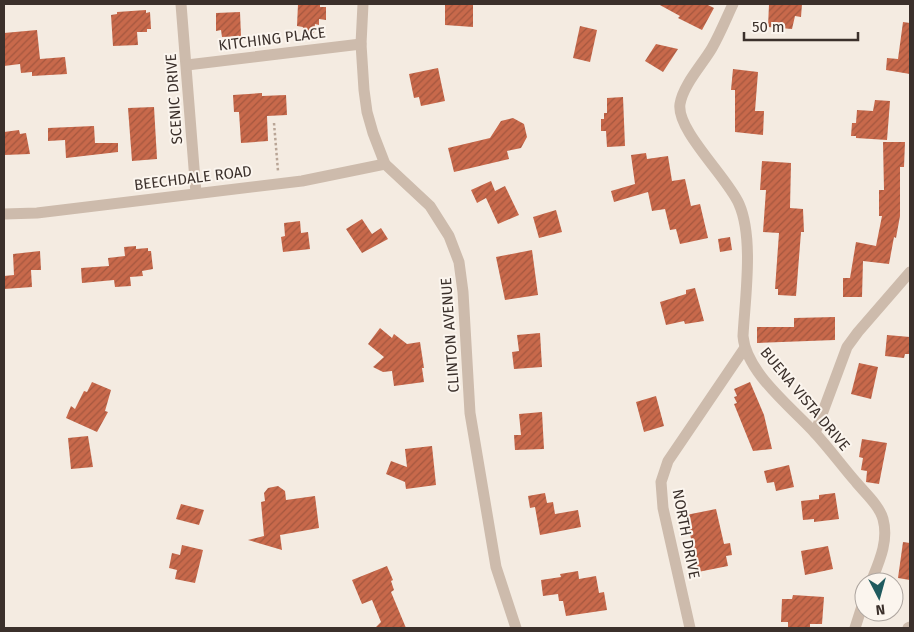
<svg xmlns="http://www.w3.org/2000/svg" width="914" height="632" viewBox="0 0 914 632" font-family="'Fira Sans',sans-serif">
	<style>
		.building { fill: url(#building-hatch) }
		.lines { fill: none; stroke-linecap: round; stroke-linejoin: round }
		.path { stroke: #b9a596; stroke-width: 2.5; stroke-dasharray: 2.5 2.5; stroke-linecap: butt }
		.minor { stroke: #cdbbac; stroke-width: 11 }
		.labels { text-anchor: middle; stroke-width: 4; stroke-linejoin: round; paint-order: stroke }
		.street-label { font-size: 15px; fill: #3b302b; stroke: #fbf5ee }
	</style>
	<defs>
		<pattern id="building-hatch" width="6" height="6" patternUnits="userSpaceOnUse" patternTransform="scale(1.25)"><rect width="6" height="6" fill="#c8694b"/><path d="M-1 1l2-2M0 6l6-6M5 7l2-2" fill="none" stroke="#a4573f"/></pattern>
	</defs>
	<rect width="100%" height="100%" fill="#f4ebe1"/>
	<g class="building">
		<path d="M 298,4 L 320,4 L 320,7 L 326,7 L 326,20 L 319,19 L 319,25 L 315,24 L 314,33 L 302,33 L 303,27 L 297,26 Z"/>
		<path d="M 445,4 L 473,4 L 473,27 L 445,25 Z"/>
		<path d="M 658,4 L 706,4 L 714,8 L 702,30 L 678,18 L 680,16 Z"/>
		<path d="M 769,4 L 802,4 L 801,17 L 795,16 L 792,29 L 768,27 Z"/>
		<path d="M 146,10 L 146,13 L 150,12 L 151,29 L 147,29 L 147,32 L 137,32 L 138,45 L 113,46 L 111,15 L 117,14 L 117,12 Z"/>
		<path d="M 240,12 L 241,36 L 222,37 L 221,30 L 216,31 L 216,13 Z"/>
		<path d="M 903,22 L 910,23 L 910,74 L 886,70 L 887,58 L 898,59 Z"/>
		<path d="M 580,26 L 597,30 L 590,62 L 573,58 Z"/>
		<path d="M 37,30 L 40,59 L 65,57 L 67,74 L 32,76 L 32,72 L 21,73 L 20,64 L 4,66 L 4,33 Z"/>
		<path d="M 656,44 L 678,49 L 663,72 L 645,61 Z"/>
		<path d="M 438,68 L 445,101 L 421,106 L 419,97 L 414,98 L 409,74 Z"/>
		<path d="M 733,69 L 758,72 L 755,111 L 764,111 L 763,135 L 735,132 L 735,90 L 731,90 Z"/>
		<path d="M 262,93 L 262,96 L 286,95 L 287,115 L 267,116 L 268,141 L 241,143 L 239,112 L 234,112 L 233,95 Z"/>
		<path d="M 623,97 L 625,146 L 607,147 L 606,131 L 601,131 L 601,119 L 604,119 L 604,113 L 607,113 L 607,98 Z"/>
		<path d="M 875,100 L 890,101 L 887,140 L 856,138 L 856,136 L 851,136 L 852,123 L 856,123 L 857,110 L 873,111 Z"/>
		<path d="M 154,107 L 157,159 L 132,161 L 128,108 Z"/>
		<path d="M 513,118 L 524,124 L 527,137 L 521,148 L 507,151 L 509,159 L 454,172 L 448,148 L 490,138 L 501,121 Z"/>
		<path d="M 94,126 L 95,143 L 118,143 L 118,152 L 66,158 L 65,140 L 48,141 L 48,128 Z"/>
		<path d="M 19,130 L 20,134 L 26,133 L 30,154 L 4,155 L 4,132 Z"/>
		<path d="M 883,142 L 905,142 L 904,167 L 900,167 L 900,216 L 896,238 L 894,237 L 889,264 L 863,261 L 862,297 L 843,297 L 843,278 L 850,278 L 856,242 L 876,246 L 882,216 L 879,216 L 879,190 L 884,190 Z"/>
		<path d="M 646,153 L 647,159 L 668,156 L 672,181 L 685,179 L 691,206 L 700,204 L 708,238 L 680,244 L 676,229 L 670,230 L 665,209 L 652,211 L 648,192 L 614,202 L 611,191 L 635,184 L 631,155 Z"/>
		<path d="M 762,161 L 791,163 L 790,208 L 803,209 L 804,232 L 801,232 L 796,296 L 778,295 L 778,289 L 775,289 L 779,233 L 763,232 L 766,190 L 760,190 Z"/>
		<path d="M 491,181 L 495,191 L 505,186 L 519,215 L 498,224 L 486,198 L 477,203 L 471,190 Z"/>
		<path d="M 556,210 L 562,232 L 539,238 L 533,217 Z"/>
		<path d="M 362,219 L 372,234 L 381,228 L 388,239 L 362,253 L 346,229 Z"/>
		<path d="M 300,221 L 301,233 L 308,232 L 310,249 L 283,252 L 281,237 L 285,236 L 284,223 Z"/>
		<path d="M 730,237 L 732,250 L 720,252 L 718,239 Z"/>
		<path d="M 136,246 L 136,249 L 148,248 L 148,251 L 151,251 L 153,269 L 142,271 L 143,276 L 130,277 L 131,286 L 115,287 L 114,280 L 82,283 L 81,268 L 109,266 L 108,258 L 125,256 L 124,247 Z"/>
		<path d="M 532,250 L 538,295 L 505,300 L 496,257 Z"/>
		<path d="M 40,251 L 41,270 L 31,270 L 32,287 L 4,289 L 4,276 L 14,275 L 13,254 Z"/>
		<path d="M 695,288 L 704,321 L 685,324 L 684,321 L 666,325 L 660,302 L 686,294 L 686,290 Z"/>
		<path d="M 835,317 L 835,340 L 757,343 L 757,327 L 794,327 L 794,318 Z"/>
		<path d="M 380,328 L 392,338 L 394,334 L 407,344 L 420,342 L 424,368 L 422,368 L 424,382 L 394,386 L 392,371 L 383,372 L 373,367 L 384,357 L 368,344 Z"/>
		<path d="M 540,333 L 542,367 L 514,369 L 512,352 L 519,351 L 517,335 Z"/>
		<path d="M 887,335 L 910,337 L 910,354 L 905,354 L 904,358 L 885,356 Z"/>
		<path d="M 859,363 L 878,367 L 871,399 L 851,394 Z"/>
		<path d="M 92,382 L 111,390 L 105,411 L 108,412 L 97,432 L 66,418 L 71,406 L 75,409 L 84,391 L 87,392 Z"/>
		<path d="M 750,382 L 764,415 L 772,449 L 753,451 L 734,404 L 737,403 L 734,397 L 737,396 L 734,389 Z"/>
		<path d="M 656,396 L 664,426 L 644,432 L 636,402 Z"/>
		<path d="M 542,412 L 544,449 L 515,450 L 514,435 L 521,435 L 519,414 Z"/>
		<path d="M 88,436 L 93,467 L 71,469 L 68,438 Z"/>
		<path d="M 862,439 L 887,443 L 879,484 L 866,482 L 867,471 L 861,470 L 863,458 L 859,457 Z"/>
		<path d="M 432,446 L 436,485 L 406,489 L 405,482 L 386,474 L 391,461 L 407,467 L 405,449 Z"/>
		<path d="M 789,465 L 794,487 L 776,491 L 774,482 L 767,483 L 764,471 Z"/>
		<path d="M 278,486 L 285,491 L 286,500 L 315,496 L 319,528 L 280,535 L 282,550 L 248,540 L 264,536 L 261,502 L 265,501 L 264,493 L 268,488 Z"/>
		<path d="M 545,493 L 547,503 L 553,502 L 555,514 L 578,510 L 581,527 L 540,535 L 535,507 L 530,508 L 528,496 Z"/>
		<path d="M 835,493 L 839,519 L 814,522 L 814,519 L 803,520 L 801,501 L 819,499 L 819,495 Z"/>
		<path d="M 181,504 L 204,510 L 199,525 L 176,519 Z"/>
		<path d="M 716,509 L 724,544 L 730,543 L 732,555 L 726,556 L 728,566 L 698,572 L 686,515 Z"/>
		<path d="M 903,542 L 910,543 L 910,580 L 898,578 Z"/>
		<path d="M 182,545 L 203,550 L 195,583 L 175,579 L 177,570 L 169,568 L 172,553 L 180,555 Z"/>
		<path d="M 828,546 L 833,569 L 805,575 L 801,551 Z"/>
		<path d="M 387,566 L 393,580 L 391,581 L 394,590 L 391,592 L 406,628 L 375,628 L 381,622 L 372,600 L 362,604 L 352,580 Z"/>
		<path d="M 578,571 L 579,579 L 596,576 L 599,593 L 604,592 L 607,610 L 566,616 L 563,601 L 559,601 L 558,594 L 543,596 L 541,580 L 561,577 L 560,574 Z"/>
		<path d="M 793,595 L 824,597 L 822,624 L 810,624 L 810,628 L 788,628 L 788,622 L 781,622 L 782,599 L 792,599 Z"/>
	</g>
	<g class="lines">
		<path class="path" d="M 274,123 L 278,171"/>
		<g class="minor">
			<path d="M 181,4 L 196,193"/>
			<path d="M 363,4 L 361,44 L 364,90 L 367,112 L 373,133 L 385,164 L 430,206 L 449,236 L 459,262 L 463,292 L 470,413 L 496,567 L 516,628"/>
			<path d="M 733,4 C 726,19 720,34 712,48 C 702,65 683,85 680,104 C 676,130 728,178 739,204 C 754,238 745,298 743,336 C 746,372 790,406 814,432 C 829,448 842,466 856,482 C 865,493 879,505 883,519 C 889,541 879,562 871,582"/>
			<path d="M 187,65 L 361,44"/>
			<path d="M 4,214 L 37,213 L 302,181 L 385,164"/>
			<path d="M 815,433 L 847,347 L 858,332 L 910,272"/>
			<path d="M 690,628 L 663,508 L 661,482 L 668,461 L 744,349"/>
			<path d="M 855,628 L 864,600"/>
			<path d="M 908,628 L 910,627"/>
		</g>
	</g>
	<g class="labels">
		<g class="street-label">
			<text transform="translate(272 39) rotate(-7)" y="5">KITCHING PLACE</text>
			<text transform="translate(174 99) rotate(-94)" y="5">SCENIC DRIVE</text>
			<text transform="translate(193 178) rotate(-7)" y="5">BEECHDALE ROAD</text>
			<text transform="translate(450 335) rotate(-94)" y="5">CLINTON AVENUE</text>
			<text transform="translate(805 399) rotate(50)" y="5">BUENA VISTA DRIVE</text>
			<text transform="translate(686 534) rotate(79)" y="5">NORTH DRIVE</text>
		</g>
	</g>
	<rect width="914" height="632" fill="none" stroke="#3b302b" stroke-width="10"/>
	<g transform="translate(879 597) rotate(174)"><circle r="24" fill="#fbf5ee" stroke="#aea6a0"/>
	<path d="M0-4L9 19L0 12L-9 19Z" fill="#1f5a5e"/>
	<text y="-8" font-size="14" font-weight="bold" text-anchor="middle" fill="#3b302b">N</text>
	</g>
	<path d="M744 32v8h114v-8" fill="none" stroke="#3b302b" stroke-width="2.5"/>
	<text x="752" y="32" font-size="15" fill="#3b302b" stroke="#fbf5ee" stroke-width="4" paint-order="stroke">50 m</text>
</svg>
